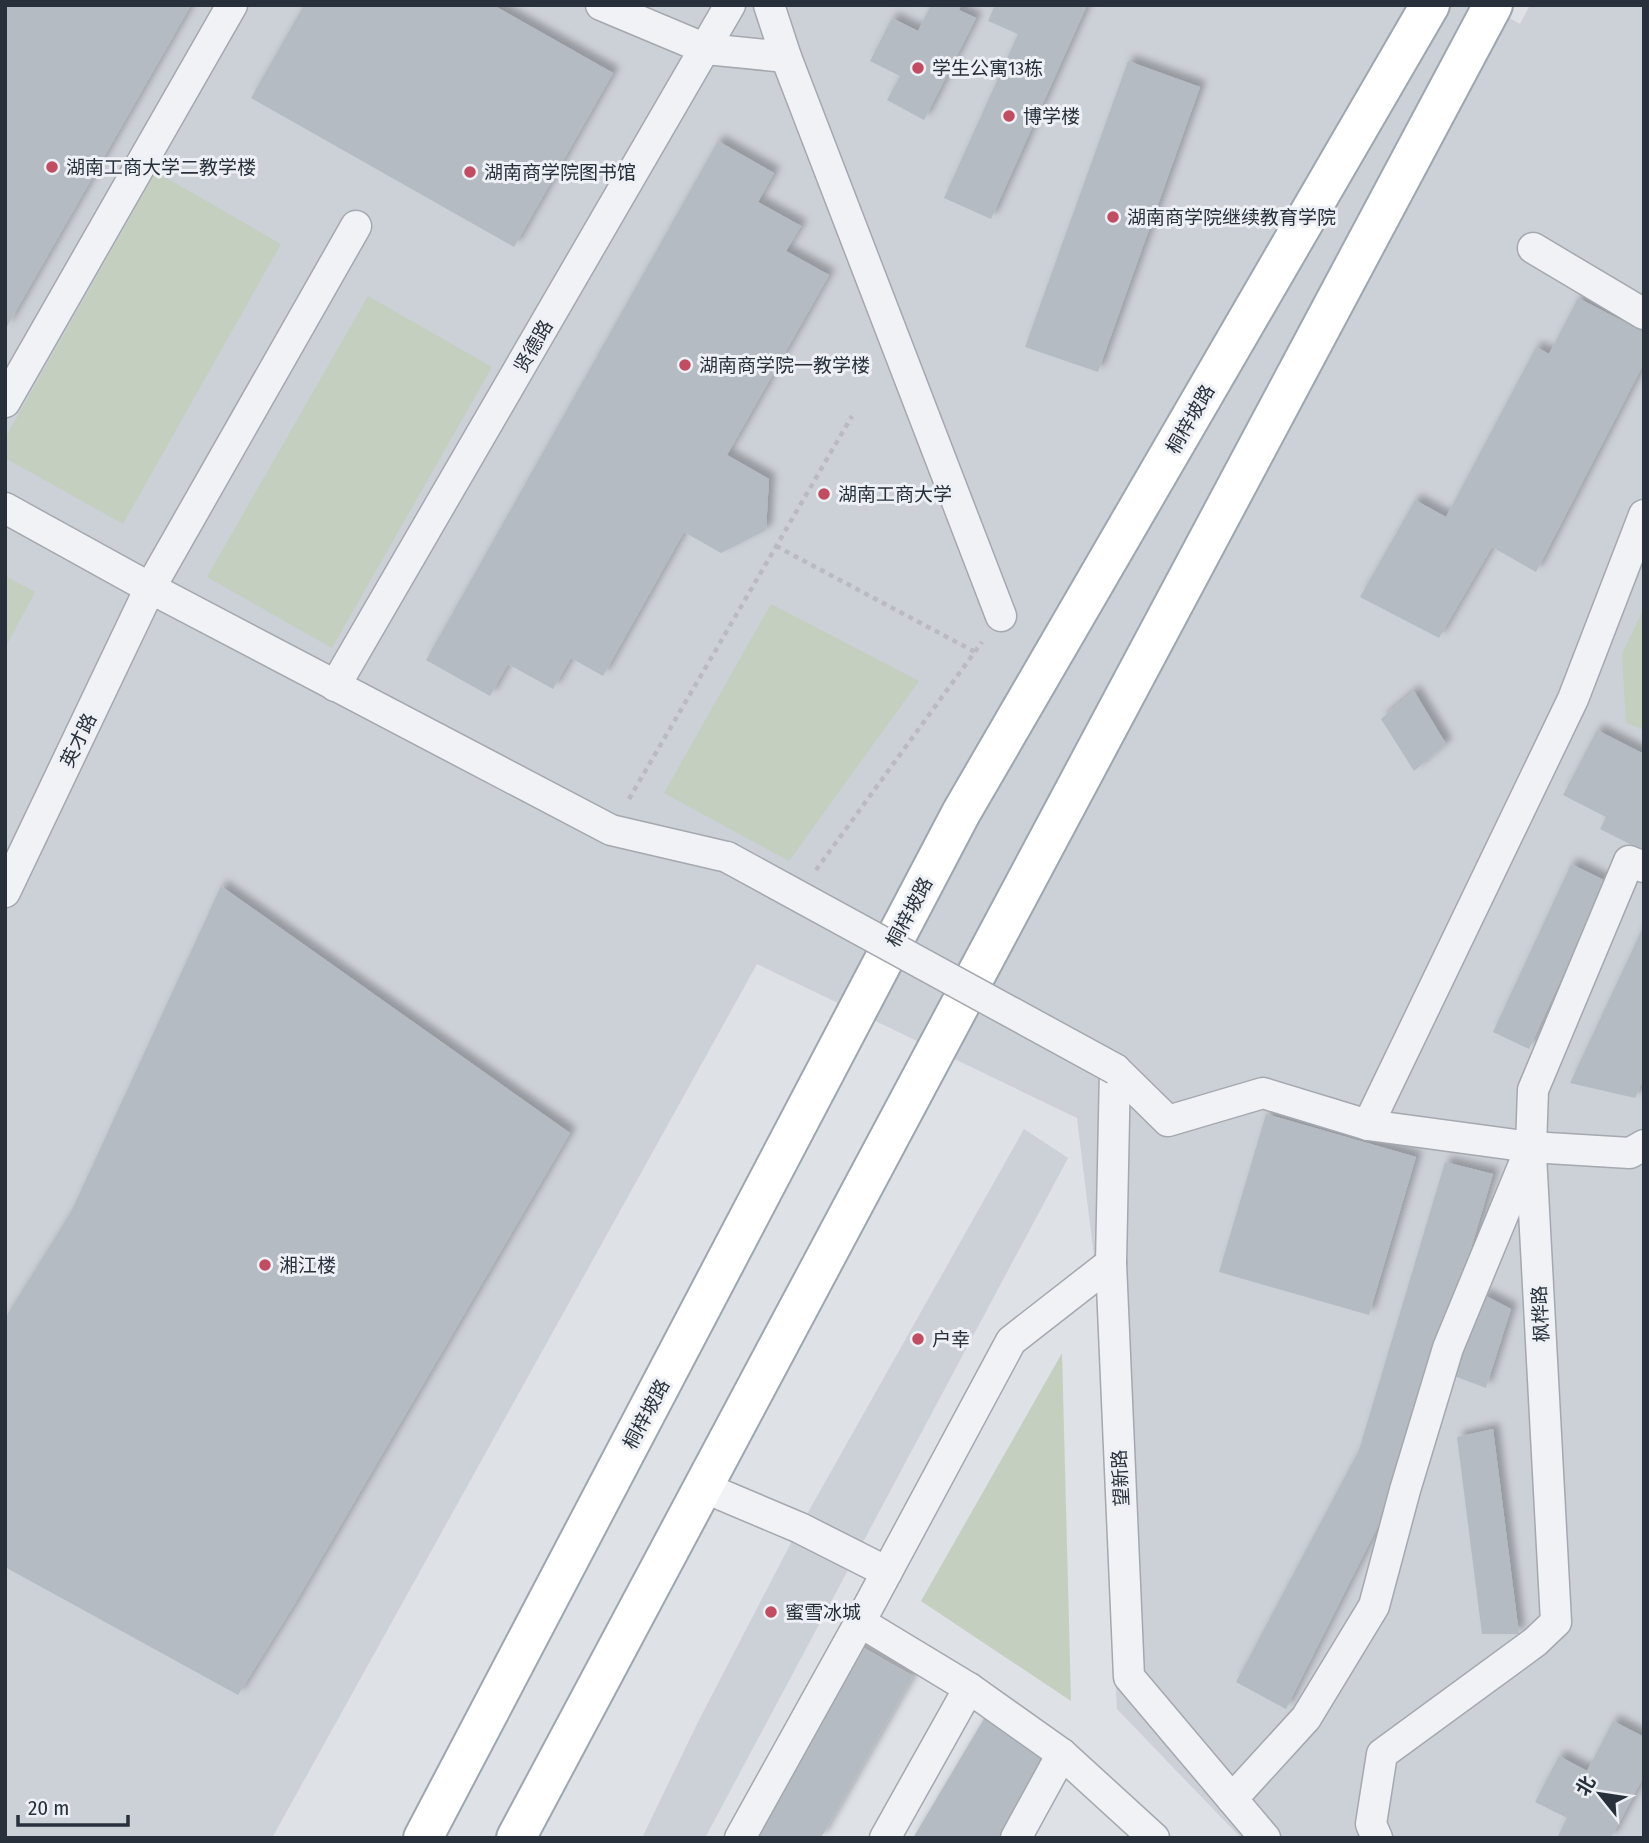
<svg xmlns="http://www.w3.org/2000/svg" width="1649" height="1843" viewBox="0 0 1649 1843" font-family="'Fira Sans Condensed','Noto Sans SC',sans-serif">
	<style>
		.built { fill: #ccd0d7 }
		.green { fill: #c4cfc0 }
		.building { fill: #b5bbc2; filter: url(#shadow) }
		.lines { fill: none; stroke-linecap: round; stroke-linejoin: round }
		.minor-casing { stroke: #a4a8af; stroke-width: 33 }
		.primary-casing { stroke: #9ea6b0; stroke-width: 42 }
		.path { stroke: #b8bcc1; stroke-width: 4.5; stroke-dasharray: 5 5; stroke-linecap: butt }
		.minor { stroke: #f0f2f5; stroke-width: 30 }
		.primary { stroke: #fff; stroke-width: 38 }
		.minor-bridge-casing { stroke: #a4a8af; stroke-width: 33; stroke-linecap: butt }
		.minor-bridge { stroke: #f0f2f5; stroke-width: 30 }
		.poi-dot { fill: #c04d62; stroke: #edf0f4; stroke-width: 2.5 }
		.labels { text-anchor: middle; stroke-width: 6; stroke-linejoin: round; paint-order: stroke }
		.poi-label { font-size: 19px; fill: #28303b; stroke: #edf0f4; text-anchor: start }
		.street-label { font-size: 19px; fill: #28303b; stroke: #edf0f4 }
	</style>
	<defs>
		<filter id="shadow"><feDropShadow dx="6" dy="-6" stdDeviation="3.5" flood-color="#0004"/></filter>
	</defs>
	<rect width="100%" height="100%" fill="#dee1e6"/>
	<g class="built">
		<path d="M 5,5 L 1487,5 L 1520,24 L 1530,5 L 1644,5 L 1644,1838 L 1241,1838 L 1117,1709 L 1097,1281 L 1077,1118 L 757,964 L 272,1838 L 5,1838 Z"/>
		<path d="M 1024,1129 L 1068,1158 L 705,1838 L 642,1838 L 698,1722 L 793,1539 Z"/>
	</g>
	<g class="green">
		<path d="M 156,172 L 281,244 L 123,524 L 5,458 L 5,438 Z"/>
		<path d="M 368,296 L 492,367 L 332,648 L 207,577 Z"/>
		<path d="M 5,576 L 35,592 L 5,648 Z"/>
		<path d="M 771,604 L 919,681 L 789,861 L 664,793 Z"/>
		<path d="M 1644,608 L 1644,730 L 1626,723 L 1622,654 Z"/>
		<path d="M 1062,1353 L 1071,1701 L 921,1601 Z"/>
	</g>
	<g class="building">
		<path d="M 5,5 L 191,5 L 5,330 Z"/>
		<path d="M 304,5 L 493,5 L 613,73 L 514,247 L 251,98 Z"/>
		<path d="M 931,5 L 961,5 L 959,10 L 976,18 L 924,120 L 887,100 L 900,76 L 870,61 L 892,18 L 918,31 Z"/>
		<path d="M 995,5 L 1087,5 L 991,219 L 944,198 L 1018,34 L 988,21 Z"/>
		<path d="M 1128,61 L 1200,87 L 1098,372 L 1025,347 Z"/>
		<path d="M 718,141 L 774,173 L 758,202 L 801,226 L 786,251 L 829,275 L 727,455 L 769,479 L 766,530 L 721,553 L 684,532 L 603,676 L 571,658 L 553,689 L 508,664 L 490,696 L 426,660 Z"/>
		<path d="M 1578,298 L 1644,332 L 1644,363 L 1536,572 L 1492,547 L 1439,638 L 1360,597 L 1415,500 L 1446,517 L 1536,347 L 1549,354 Z"/>
		<path d="M 1414,691 L 1446,744 L 1414,771 L 1381,719 Z"/>
		<path d="M 1597,730 L 1644,754 L 1644,851 L 1600,829 L 1606,817 L 1563,795 Z"/>
		<path d="M 1571,864 L 1606,881 L 1529,1049 L 1493,1032 Z"/>
		<path d="M 221,886 L 570,1133 L 294,1605 L 238,1695 L 5,1567 L 5,1318 L 71,1212 Z"/>
		<path d="M 1644,925 L 1644,1078 L 1635,1098 L 1570,1083 Z"/>
		<path d="M 1266,1114 L 1416,1157 L 1369,1315 L 1219,1272 Z"/>
		<path d="M 1445,1162 L 1493,1174 L 1405,1472 L 1286,1709 L 1236,1682 L 1359,1450 Z"/>
		<path d="M 1482,1294 L 1511,1309 L 1486,1388 L 1454,1376 Z"/>
		<path d="M 1493,1429 L 1519,1634 L 1482,1634 L 1457,1437 Z"/>
		<path d="M 853,1642 L 913,1676 L 821,1838 L 742,1838 Z"/>
		<path d="M 985,1717 L 1051,1756 L 1002,1838 L 913,1838 Z"/>
		<path d="M 1613,1721 L 1644,1737 L 1644,1776 L 1611,1838 L 1557,1838 L 1567,1818 L 1535,1802 L 1559,1756 L 1587,1771 Z"/>
	</g>
	<g class="lines">
		<defs>
			<g id="minor">
				<path d="M 601,5 L 706,49 L 786,57 L 769,5"/>
				<path d="M 786,57 L 1001,616"/>
				<path d="M 1533,248 L 1644,314"/>
				<path d="M 5,402 L 232,5"/>
				<path d="M 5,508 L 150,588 L 611,830 L 727,857"/>
				<path d="M 335,686 L 730,5"/>
				<path d="M 5,892 L 150,588 L 356,226"/>
				<path d="M 1115,1069 L 1111,1263 L 1129,1677 L 1265,1838"/>
				<path d="M 1115,1069 L 1168,1121 L 1263,1093 L 1368,1125 L 1531,1147 L 1630,1153 L 1644,1145"/>
				<path d="M 1368,1125 L 1573,699 L 1644,515"/>
				<path d="M 703,1487 L 800,1528 L 887,1572"/>
				<path d="M 860,1622 L 969,1688 L 1062,1754 L 1154,1838"/>
				<path d="M 1232,1799 L 1306,1718 L 1374,1606 L 1405,1490 L 1448,1348 L 1531,1147 L 1533,1090 L 1629,861 L 1644,867"/>
				<path d="M 740,1838 L 860,1622 L 1011,1341 L 1111,1263"/>
				<path d="M 885,1838 L 969,1688"/>
				<path d="M 1016,1838 L 1062,1754"/>
				<path d="M 1377,1838 L 1371,1824 L 1382,1754 L 1535,1642 L 1556,1622 L 1531,1155"/>
			</g>
			<g id="primary">
				<path d="M 423,1838 L 961,813 L 1430,5"/>
				<path d="M 516,1838 L 1493,5"/>
			</g>
		</defs>
		<use href="#minor" class="minor-casing"/>
		<use href="#primary" class="primary-casing"/>
		<g class="path">
			<path d="M 776,546 L 975,652"/>
			<path d="M 629,799 L 852,416"/>
			<path d="M 816,870 L 982,642"/>
		</g>
		<use href="#minor" class="minor"/>
		<use href="#primary" class="primary"/>
		<defs>
			<path id="minor-bridge" d="M 727,857 L 1115,1069"/>
		</defs>
		<use href="#minor-bridge" class="minor-bridge-casing"/>
		<use href="#minor-bridge" class="minor-bridge"/>
	</g>
	<g class="poi-dot">
		<circle cx="918" cy="68" r="7"/>
		<circle cx="1009" cy="116" r="7"/>
		<circle cx="52" cy="167" r="7"/>
		<circle cx="470" cy="172" r="7"/>
		<circle cx="1113" cy="217" r="7"/>
		<circle cx="685" cy="365" r="7"/>
		<circle cx="824" cy="494" r="7"/>
		<circle cx="265" cy="1265" r="7"/>
		<circle cx="918" cy="1339" r="7"/>
		<circle cx="771" cy="1612" r="7"/>
	</g>
	<g class="labels">
		<g class="poi-label">
			<text x="932" y="75">学生公寓13栋</text>
			<text x="1023" y="123">博学楼</text>
			<text x="66" y="174">湖南工商大学二教学楼</text>
			<text x="484" y="179">湖南商学院图书馆</text>
			<text x="1127" y="224">湖南商学院继续教育学院</text>
			<text x="699" y="372">湖南商学院一教学楼</text>
			<text x="838" y="501">湖南工商大学</text>
			<text x="279" y="1272">湘江楼</text>
			<text x="932" y="1346">户幸</text>
			<text x="785" y="1619">蜜雪冰城</text>
		</g>
		<g class="street-label">
			<text transform="translate(533 346) rotate(-60)" y="7">贤德路</text>
			<text transform="translate(1190 419) rotate(-60)" y="7">桐梓坡路</text>
			<text transform="translate(78 740) rotate(-64)" y="7">英才路</text>
			<text transform="translate(909 912) rotate(-62)" y="7">桐梓坡路</text>
			<text transform="translate(1540 1314) rotate(-93)" y="7">枫桦路</text>
			<text transform="translate(646 1414) rotate(-62)" y="7">桐梓坡路</text>
			<text transform="translate(1120 1478) rotate(-93)" y="7">望新路</text>
		</g>
	</g>
	<rect width="1649" height="1843" fill="none" stroke="#28303b" stroke-width="14"/>
	<g transform="translate(1600 1794) rotate(300)" stroke="#edf0f4" stroke-width="5" paint-order="stroke">
	<path d="M0-5L12 26L0 18L-12 26Z" fill="#28303b"/>
	<text y="-10" font-size="19" font-weight="bold" text-anchor="middle" fill="#28303b">北</text>
	</g>
	<path d="M18 1815v10h110v-10" fill="none" stroke="#28303b" stroke-width="3.5"/>
	<text x="28" y="1815" font-size="21" fill="#28303b" stroke="#edf0f4" stroke-width="5" paint-order="stroke">20 m</text>
</svg>
